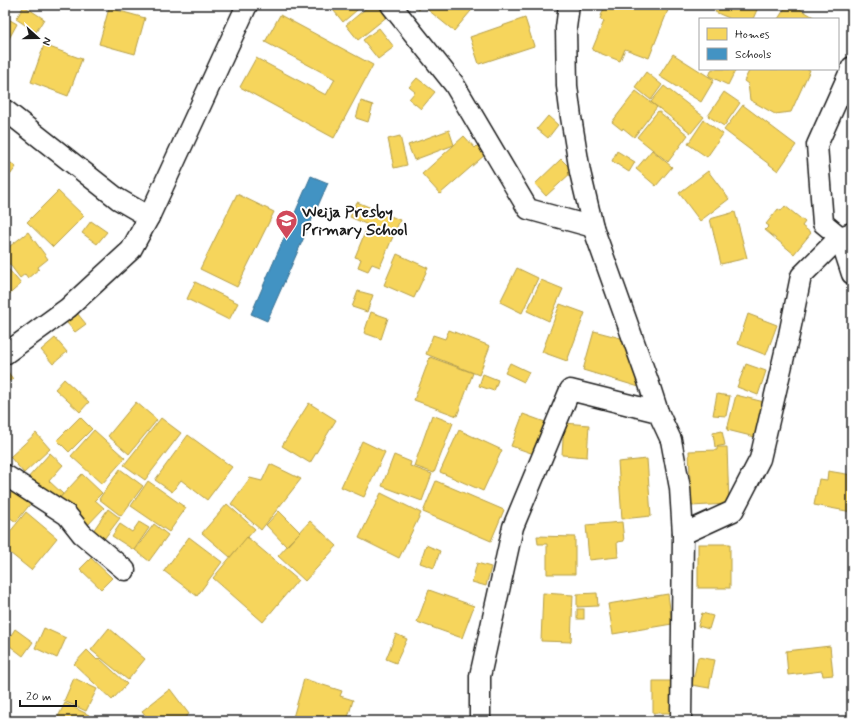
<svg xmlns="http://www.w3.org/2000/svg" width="857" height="726" viewBox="0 0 857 726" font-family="Mynerve,sans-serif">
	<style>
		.homes { fill: #f6d55c; stroke: #b59e49 }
		.schools { fill: #4393c3; stroke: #376f91 }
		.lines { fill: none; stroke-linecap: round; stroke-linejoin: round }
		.street-casing { stroke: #1c1c1c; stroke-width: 23 }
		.street { stroke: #fff; stroke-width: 20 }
		.labels { text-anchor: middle; stroke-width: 4; stroke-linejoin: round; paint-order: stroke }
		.poi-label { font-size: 16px; font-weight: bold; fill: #1c1c1c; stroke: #fff; text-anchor: start }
	</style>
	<rect width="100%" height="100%" fill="#fff"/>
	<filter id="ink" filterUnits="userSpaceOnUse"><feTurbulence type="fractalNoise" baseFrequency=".025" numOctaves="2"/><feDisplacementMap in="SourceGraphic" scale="8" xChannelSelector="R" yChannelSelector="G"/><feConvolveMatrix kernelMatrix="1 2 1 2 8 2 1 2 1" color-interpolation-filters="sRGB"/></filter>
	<g filter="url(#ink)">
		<g class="homes">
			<path d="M 329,5 L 363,5 L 343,22 Z"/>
			<path d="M 370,5 L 381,5 L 389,15 L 358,40 L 346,25 Z"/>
			<path d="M 413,5 L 476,5 L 454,31 L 422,5 L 419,10 Z"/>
			<path d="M 605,5 L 670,5 L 649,58 L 625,49 L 620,61 L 592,50 L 604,21 L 600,19 Z"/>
			<path d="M 718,5 L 759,5 L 753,19 L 731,19 L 715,12 Z"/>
			<path d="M 787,5 L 793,5 L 817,19 L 778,19 Z"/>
			<path d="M 24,6 L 44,19 L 36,32 L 16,19 Z"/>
			<path d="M 109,8 L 145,18 L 135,54 L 99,44 Z"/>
			<path d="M 280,15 L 373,65 L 334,138 L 240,87 L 256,58 L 326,95 L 335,79 L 265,42 Z"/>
			<path d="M 5,17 L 17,24 L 5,46 Z"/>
			<path d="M 525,18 L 534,46 L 479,64 L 470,37 Z"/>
			<path d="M 379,28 L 394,47 L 378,59 L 363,40 Z"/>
			<path d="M 44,45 L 82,59 L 68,96 L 31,82 Z"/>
			<path d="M 673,54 L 714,80 L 701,102 L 659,76 Z"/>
			<path d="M 712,69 L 736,69 L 728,85 L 709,76 Z"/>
			<path d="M 750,69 L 808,69 L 810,70 L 791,112 L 775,114 L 750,100 L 748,84 L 744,81 Z"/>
			<path d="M 646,72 L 662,85 L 651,100 L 635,87 Z"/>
			<path d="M 417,78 L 435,92 L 421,109 L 409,99 L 415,92 L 409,87 Z"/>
			<path d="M 664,86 L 704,117 L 691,133 L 651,102 Z"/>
			<path d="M 636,91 L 657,107 L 634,137 L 623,128 L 622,130 L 612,122 Z"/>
			<path d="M 724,92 L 740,103 L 724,126 L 708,116 Z"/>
			<path d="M 361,101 L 373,105 L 368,122 L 356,118 Z"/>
			<path d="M 743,105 L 796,145 L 778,171 L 724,130 Z"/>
			<path d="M 658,111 L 688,135 L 668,162 L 637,137 Z"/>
			<path d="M 548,116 L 558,125 L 548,138 L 537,129 Z"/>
			<path d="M 704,120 L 723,134 L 707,157 L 688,144 Z"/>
			<path d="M 449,130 L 454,145 L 414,160 L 408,145 Z"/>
			<path d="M 400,136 L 407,165 L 394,168 L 388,139 Z"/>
			<path d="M 464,136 L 475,148 L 478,145 L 486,154 L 440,194 L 422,174 Z"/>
			<path d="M 652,150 L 672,167 L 656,186 L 636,169 Z"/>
			<path d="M 617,151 L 635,162 L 629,172 L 612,161 Z"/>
			<path d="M 5,159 L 6,159 L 16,167 L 5,182 Z"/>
			<path d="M 561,159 L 573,171 L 546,196 L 535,184 Z"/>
			<path d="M 708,171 L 729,199 L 700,221 L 679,193 Z"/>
			<path d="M 58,191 L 84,216 L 53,247 L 27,222 Z"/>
			<path d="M 237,194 L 274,212 L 237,287 L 200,269 Z"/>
			<path d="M 357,202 L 400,220 L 380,267 L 372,264 L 368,271 L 358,267 L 361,259 L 355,257 L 368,225 L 350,217 Z"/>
			<path d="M 785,206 L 805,222 L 802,226 L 811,233 L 794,254 L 765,230 L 769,226 L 766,224 L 778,209 L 781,211 Z"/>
			<path d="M 735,212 L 747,258 L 721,264 L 710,219 Z"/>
			<path d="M 91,221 L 107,232 L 97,244 L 82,233 Z"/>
			<path d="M 28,232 L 48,259 L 38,267 L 39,269 L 28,278 L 25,274 L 20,278 L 5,258 L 5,250 Z"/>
			<path d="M 397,254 L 428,268 L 414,298 L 384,285 Z"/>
			<path d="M 5,265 L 21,284 L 5,298 Z"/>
			<path d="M 517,268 L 538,278 L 522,313 L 500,302 Z"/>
			<path d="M 541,280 L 563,289 L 549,321 L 527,311 Z"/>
			<path d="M 195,282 L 238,303 L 229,320 L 187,299 Z"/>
			<path d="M 358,291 L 373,295 L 367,312 L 352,307 Z"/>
			<path d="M 560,304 L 585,313 L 567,361 L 542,352 Z"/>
			<path d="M 371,312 L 388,318 L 381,339 L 364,333 Z"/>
			<path d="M 77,313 L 86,324 L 75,332 L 66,322 Z"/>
			<path d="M 748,314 L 777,325 L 766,355 L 738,344 Z"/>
			<path d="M 449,330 L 490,346 L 479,375 L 426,354 L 433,335 L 445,339 Z"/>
			<path d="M 594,331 L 632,341 L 638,371 L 639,387 L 583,370 Z"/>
			<path d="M 55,338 L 67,352 L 53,364 L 41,350 Z"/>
			<path d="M 430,357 L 473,373 L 457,416 L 414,400 Z"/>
			<path d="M 510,363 L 529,372 L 524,382 L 505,373 Z"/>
			<path d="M 746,364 L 766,371 L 758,395 L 737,387 Z"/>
			<path d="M 5,368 L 13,379 L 5,383 Z"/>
			<path d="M 483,374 L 498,380 L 494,391 L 479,386 Z"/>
			<path d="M 64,379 L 89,402 L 80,412 L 55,389 Z"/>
			<path d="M 717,394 L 730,396 L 726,416 L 713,415 Z"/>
			<path d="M 736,395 L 768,403 L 755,437 L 727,430 Z"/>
			<path d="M 136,402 L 157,420 L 129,454 L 108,436 Z"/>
			<path d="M 309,403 L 336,420 L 310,463 L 282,446 Z"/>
			<path d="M 523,414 L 545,422 L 534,454 L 511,446 Z"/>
			<path d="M 432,415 L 453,423 L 434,473 L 414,466 Z"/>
			<path d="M 80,417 L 92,429 L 69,452 L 57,440 Z"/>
			<path d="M 161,418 L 181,433 L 145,480 L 124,465 Z"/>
			<path d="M 564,423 L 589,425 L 587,457 L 562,455 Z"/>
			<path d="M 94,430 L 125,458 L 102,484 L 71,456 Z"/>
			<path d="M 459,430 L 502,450 L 483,491 L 440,472 Z"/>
			<path d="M 722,431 L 725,445 L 715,447 L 713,433 Z"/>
			<path d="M 36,433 L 50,449 L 24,473 L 10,457 Z"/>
			<path d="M 188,435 L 232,467 L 207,500 L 181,480 L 172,492 L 155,480 Z"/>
			<path d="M 362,441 L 385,452 L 364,497 L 341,487 Z"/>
			<path d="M 717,447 L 727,447 L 729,504 L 691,506 L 689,451 L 717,450 Z"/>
			<path d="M 50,453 L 63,465 L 49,481 L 63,494 L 55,503 L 27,479 Z"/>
			<path d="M 394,455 L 411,462 L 410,466 L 432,474 L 422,501 L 382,486 Z"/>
			<path d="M 647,459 L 651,516 L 622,519 L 618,462 Z"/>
			<path d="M 270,464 L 301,479 L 261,530 L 231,504 L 250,478 L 262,481 Z"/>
			<path d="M 120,469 L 143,486 L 121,516 L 99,499 Z"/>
			<path d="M 828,471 L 852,475 L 852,512 L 814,505 L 819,479 L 827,480 Z"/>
			<path d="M 82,474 L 102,493 L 95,500 L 104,508 L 85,528 L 56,502 Z"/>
			<path d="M 148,481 L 186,508 L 169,532 L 131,506 Z"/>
			<path d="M 436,481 L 504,510 L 491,541 L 423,512 Z"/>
			<path d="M 14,489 L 31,503 L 16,522 L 5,514 L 5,501 Z"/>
			<path d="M 381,493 L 421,513 L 399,558 L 359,538 Z"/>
			<path d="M 227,504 L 255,529 L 230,557 L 202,533 Z"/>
			<path d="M 108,509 L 120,518 L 104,539 L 93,531 Z"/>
			<path d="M 279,511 L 300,532 L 286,546 L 266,525 Z"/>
			<path d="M 26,512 L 57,538 L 31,570 L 5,549 L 5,538 Z"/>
			<path d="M 310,521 L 337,546 L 305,581 L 278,556 Z"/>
			<path d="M 139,522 L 149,528 L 134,550 L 112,536 L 120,524 L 132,532 Z"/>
			<path d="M 622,522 L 624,541 L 617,542 L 618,557 L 589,560 L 586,525 Z"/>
			<path d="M 154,524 L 168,535 L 149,561 L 135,550 Z"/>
			<path d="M 537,536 L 575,537 L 575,574 L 547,574 L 547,544 L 538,544 Z"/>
			<path d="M 189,537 L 222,562 L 197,596 L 164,571 Z"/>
			<path d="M 247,537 L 298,580 L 263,622 L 213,578 Z"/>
			<rect x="698" y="544" width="32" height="44"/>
			<path d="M 426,545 L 440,551 L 434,568 L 420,563 Z"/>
			<path d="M 91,558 L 112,578 L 101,589 L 80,569 Z"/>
			<path d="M 477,563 L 491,567 L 486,586 L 472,582 Z"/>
			<path d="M 429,590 L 474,606 L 462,638 L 417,622 Z"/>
			<path d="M 543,593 L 573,595 L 571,642 L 541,641 Z"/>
			<path d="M 597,593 L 598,606 L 577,607 L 577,594 Z"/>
			<path d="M 668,594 L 672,624 L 613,634 L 608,604 Z"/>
			<rect x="577" y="609" width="7" height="10"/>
			<path d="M 702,613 L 713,616 L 709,629 L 698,626 Z"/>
			<path d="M 44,628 L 66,638 L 57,658 L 35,648 Z"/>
			<path d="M 109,628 L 145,659 L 128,680 L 91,650 Z"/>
			<path d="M 15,629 L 33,642 L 23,656 L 6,643 Z"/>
			<path d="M 396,634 L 407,639 L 396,663 L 386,659 Z"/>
			<path d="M 830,646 L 833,675 L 823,676 L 822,671 L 788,675 L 786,651 Z"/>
			<path d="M 87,650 L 97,660 L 99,658 L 127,684 L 112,700 L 74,664 Z"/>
			<path d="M 698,657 L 715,660 L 709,688 L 692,685 Z"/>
			<path d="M 74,678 L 97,689 L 86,711 L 64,701 Z"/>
			<path d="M 304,679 L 342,691 L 340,696 L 353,700 L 347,721 L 292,721 Z"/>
			<path d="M 653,681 L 676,681 L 675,713 L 653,713 Z"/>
			<path d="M 170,689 L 189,714 L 181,721 L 150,721 L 142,711 Z"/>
			<path d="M 65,703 L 89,715 L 86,721 L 56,721 Z"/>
		</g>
		<path class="schools" d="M 311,176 L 328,183 L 267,321 L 251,314 Z"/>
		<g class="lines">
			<defs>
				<g id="street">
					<path d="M 391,5 L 454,84 L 528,209 L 593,227"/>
					<path d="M 569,5 L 566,28 L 567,86 L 571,117 L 580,172 L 593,227 L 648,381 L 658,412 L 671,440 L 680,488 L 683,534 L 681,721"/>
					<path d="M 852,67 L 817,145 L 823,223 L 840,237 L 852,274"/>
					<path d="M 5,110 L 118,199 L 149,217"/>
					<path d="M 5,354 L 68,308 L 131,250 L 149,217 L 247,5"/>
					<path d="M 5,475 L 67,515 L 82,534 L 125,570"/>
					<path d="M 683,534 L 733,511 L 760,459 L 789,335 L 801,276 L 840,237 L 852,233"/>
					<path d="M 480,721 L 480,676 L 513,527 L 570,390 L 658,412"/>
				</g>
			</defs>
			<use href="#street" class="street-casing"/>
			<use href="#street" class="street"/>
		</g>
	</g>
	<defs>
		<symbol id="school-pin" viewBox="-11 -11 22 30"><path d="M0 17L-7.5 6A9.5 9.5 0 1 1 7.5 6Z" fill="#d1495b" stroke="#fff"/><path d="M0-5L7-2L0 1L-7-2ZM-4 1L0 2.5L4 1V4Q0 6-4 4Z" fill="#fff"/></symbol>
	</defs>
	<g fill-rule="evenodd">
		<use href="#school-pin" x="274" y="208" width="25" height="34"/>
	</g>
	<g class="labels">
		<g class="poi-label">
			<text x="302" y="217">Weija Presby<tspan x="302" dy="18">Primary School</tspan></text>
		</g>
	</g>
	<rect width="857" height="726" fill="none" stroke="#fff" stroke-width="20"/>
	<rect x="10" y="10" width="837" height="706" fill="none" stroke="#1c1c1c" stroke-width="1.5" filter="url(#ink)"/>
	<rect x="699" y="18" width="140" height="52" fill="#ffffff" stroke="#a4a4a4"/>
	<rect x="707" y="28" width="20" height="12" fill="#f6d55c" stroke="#a4a4a4"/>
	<text x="735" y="38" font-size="12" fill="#1c1c1c">Homes</text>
	<rect x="707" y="48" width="20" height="12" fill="#4393c3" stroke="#a4a4a4"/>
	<text x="735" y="58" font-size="12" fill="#1c1c1c">Schools</text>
	<g transform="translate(38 38) rotate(111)" stroke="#ffffff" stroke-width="3" paint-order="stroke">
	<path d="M0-3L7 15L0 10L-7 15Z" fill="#1c1c1c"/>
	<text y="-6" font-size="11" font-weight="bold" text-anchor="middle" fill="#1c1c1c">N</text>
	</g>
	<path d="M20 700v6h56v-6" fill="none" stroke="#1c1c1c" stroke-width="2"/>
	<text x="26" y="700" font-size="12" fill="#1c1c1c" stroke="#ffffff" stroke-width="3" paint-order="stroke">20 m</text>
</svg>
